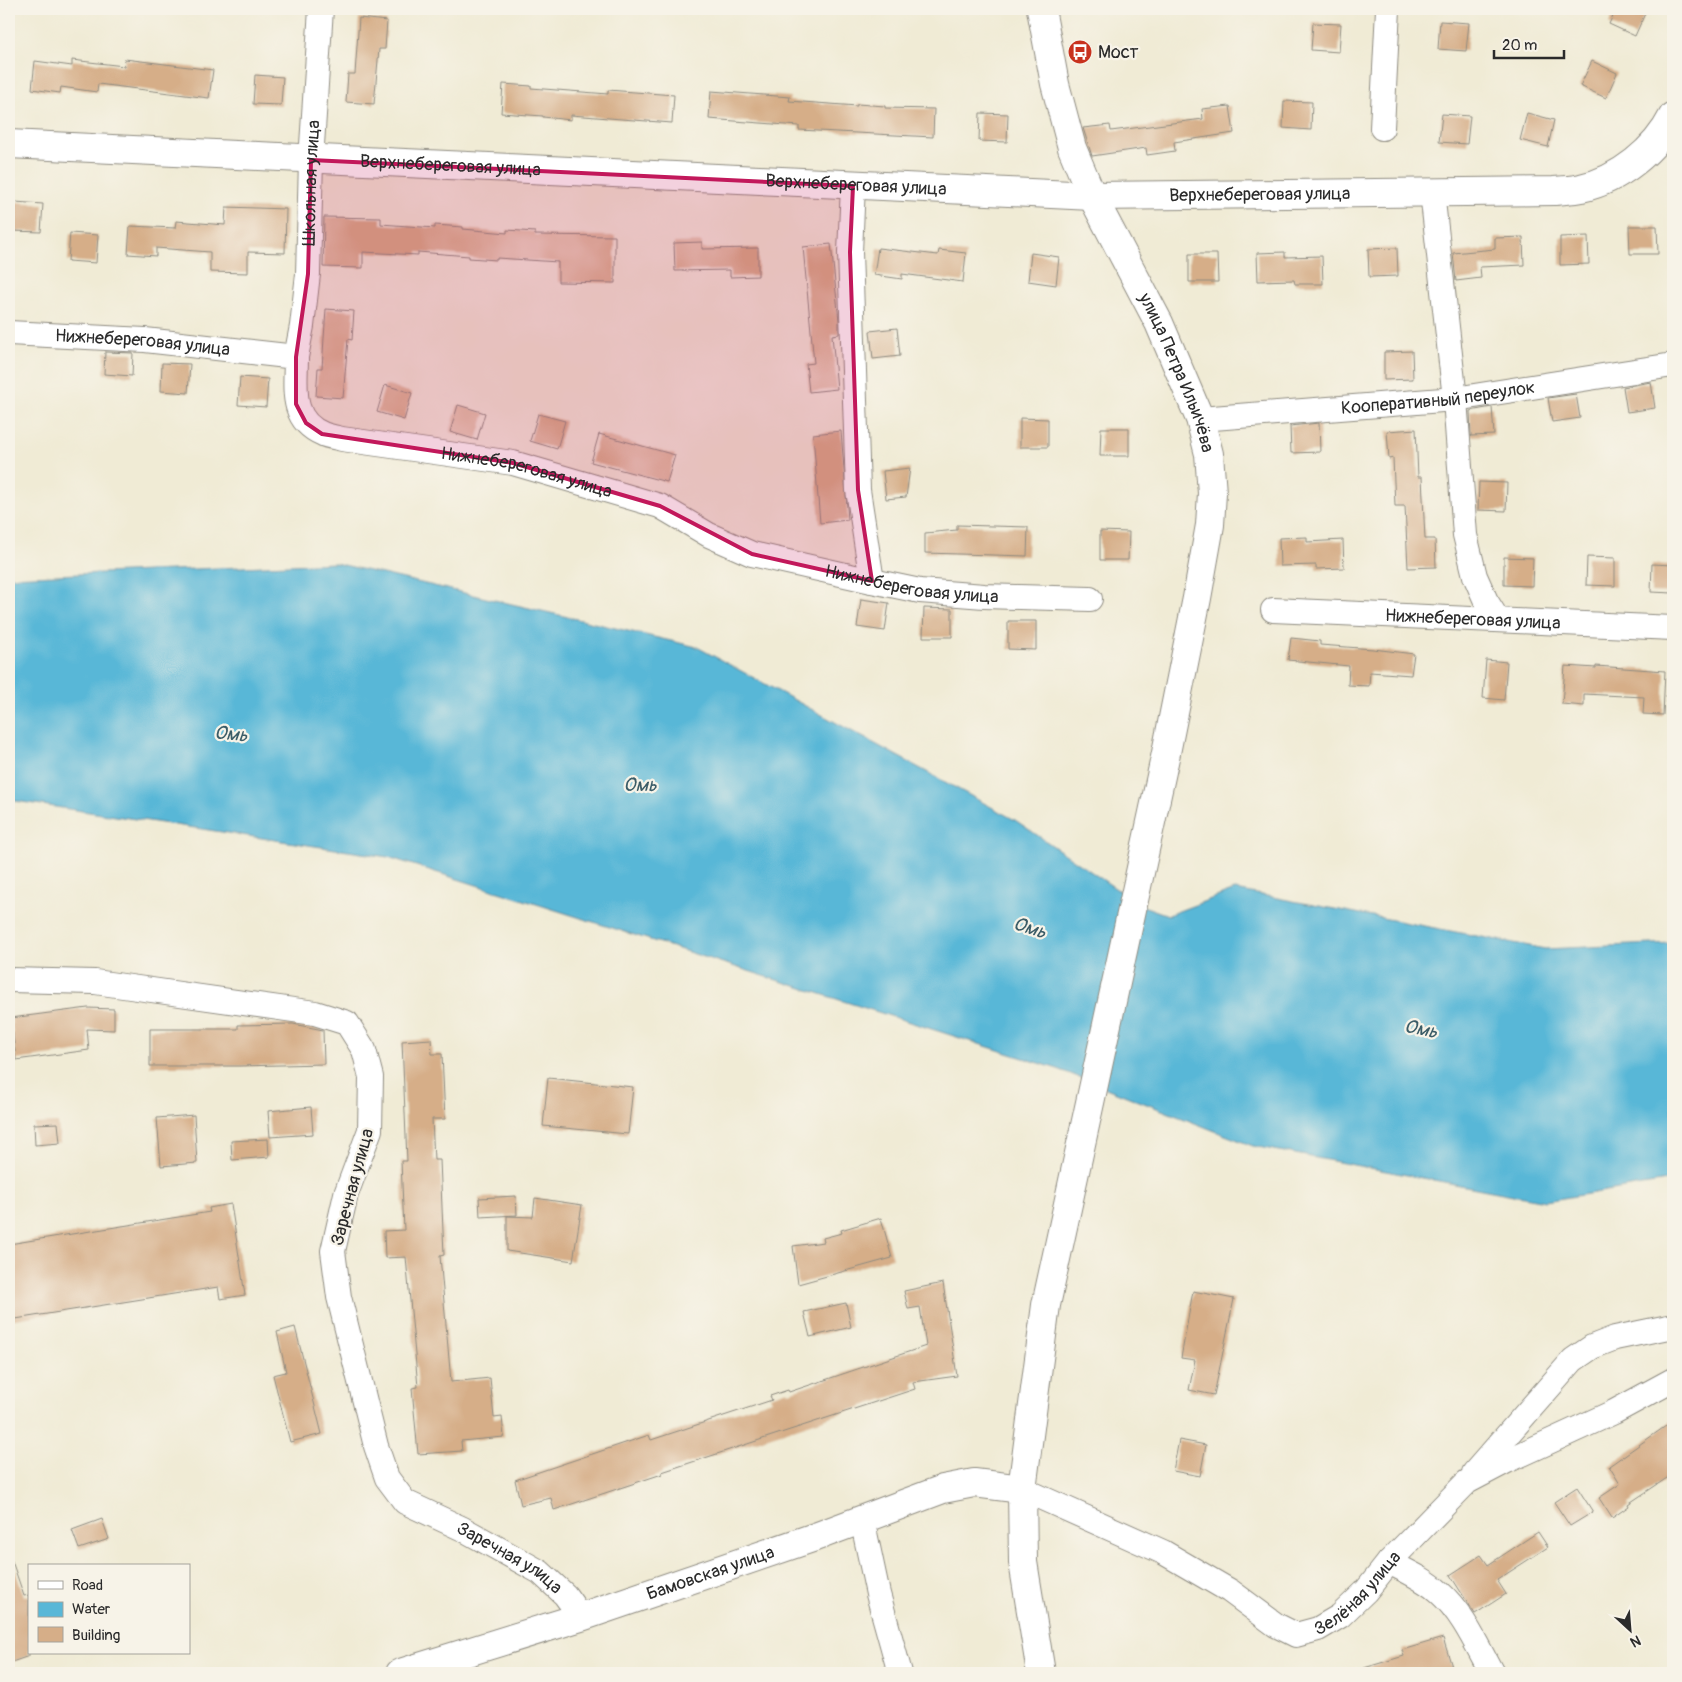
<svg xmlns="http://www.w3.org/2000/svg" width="1682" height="1682" viewBox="0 0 1682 1682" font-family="Pangolin,sans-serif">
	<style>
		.water { fill: #59b7d7; stroke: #427181 }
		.building { fill: #d6ae88 }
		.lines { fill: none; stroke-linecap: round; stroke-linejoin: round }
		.street-casing { stroke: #8e8b80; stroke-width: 26 }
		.secondary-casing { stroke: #8e8b80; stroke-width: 30 }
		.street { stroke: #fff; stroke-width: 24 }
		.secondary { stroke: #fff; stroke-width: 28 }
		.marked { fill: #c2185b; fill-opacity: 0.2; stroke: #c2185b; stroke-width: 4; stroke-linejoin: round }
		.labels { text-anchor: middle; stroke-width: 4.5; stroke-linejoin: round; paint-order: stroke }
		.poi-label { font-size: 18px; fill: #2b2b2b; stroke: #f7f3e8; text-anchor: start }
		.street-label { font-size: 18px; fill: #2b2b2b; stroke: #f7f3e8 }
		.water-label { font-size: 19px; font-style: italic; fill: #3b5c67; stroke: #f7f3e8 }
	</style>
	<rect width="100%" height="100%" fill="#f7f3e8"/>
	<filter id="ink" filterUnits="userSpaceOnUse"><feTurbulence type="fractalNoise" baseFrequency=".02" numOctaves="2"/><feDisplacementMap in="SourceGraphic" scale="10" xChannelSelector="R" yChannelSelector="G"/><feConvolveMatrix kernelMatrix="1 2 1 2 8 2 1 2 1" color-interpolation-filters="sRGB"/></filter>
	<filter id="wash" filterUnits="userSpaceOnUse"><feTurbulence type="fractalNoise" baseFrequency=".0096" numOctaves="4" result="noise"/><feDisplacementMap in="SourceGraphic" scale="20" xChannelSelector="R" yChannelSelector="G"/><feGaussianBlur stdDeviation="1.12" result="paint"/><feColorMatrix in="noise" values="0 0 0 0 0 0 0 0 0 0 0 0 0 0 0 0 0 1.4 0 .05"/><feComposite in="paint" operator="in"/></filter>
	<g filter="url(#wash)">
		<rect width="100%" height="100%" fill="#f0ebd5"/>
		<path class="water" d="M 335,563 L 697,647 L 1015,820 L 1140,905 L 1168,915 L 1235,890 L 1545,949 L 1673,943 L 1673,1180 L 1545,1201 L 1253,1146 L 1058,1069 L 388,857 L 9,800 L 9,577 Z"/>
		<g id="blocks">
			<g class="building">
				<path d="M 1616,9 L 1647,9 L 1635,36 L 1609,24 Z"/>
				<path d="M 359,18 L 387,21 L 385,49 L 379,49 L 374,104 L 346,102 L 348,74 L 355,74 Z"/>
				<path d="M 1440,21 L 1469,23 L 1466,51 L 1438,49 Z"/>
				<path d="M 1313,23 L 1341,24 L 1339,52 L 1311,50 Z"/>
				<path d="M 125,59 L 213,70 L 209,98 L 98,84 L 97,92 L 61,87 L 60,93 L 32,89 L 35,61 L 72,66 L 72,60 L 124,66 Z"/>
				<path d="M 1592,61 L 1617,73 L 1606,98 L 1580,86 Z"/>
				<path d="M 255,75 L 283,77 L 281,105 L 253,104 Z"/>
				<path d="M 503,84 L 531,86 L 531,88 L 608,94 L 608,90 L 674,95 L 672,123 L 571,115 L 571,120 L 543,117 L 543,116 L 501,113 Z"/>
				<path d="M 711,91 L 790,97 L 789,101 L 857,106 L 857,104 L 885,106 L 885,108 L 934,109 L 933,137 L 799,130 L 799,126 L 709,119 Z"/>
				<path d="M 1284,101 L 1312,102 L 1311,130 L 1283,128 Z"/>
				<path d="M 1230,106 L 1234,133 L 1174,142 L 1175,151 L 1147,155 L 1146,148 L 1092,156 L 1083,128 L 1110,125 L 1111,131 L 1203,119 L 1202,109 Z"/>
				<path d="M 980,113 L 1008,114 L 1007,142 L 979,141 Z"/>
				<path d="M 1527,113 L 1554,120 L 1548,147 L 1520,140 Z"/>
				<path d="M 1442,114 L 1470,116 L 1467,144 L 1439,142 Z"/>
				<path d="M 15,202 L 43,204 L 41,232 L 13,231 Z"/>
				<path d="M 226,207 L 286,209 L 285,253 L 248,252 L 248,273 L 210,272 L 210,252 L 156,248 L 156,256 L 128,254 L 130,226 L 175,228 L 176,221 L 225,225 Z"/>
				<path d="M 324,217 L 381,218 L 381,224 L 435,228 L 435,225 L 463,227 L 463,229 L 507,233 L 507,230 L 535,232 L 535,235 L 615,236 L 615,283 L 558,282 L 558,262 L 497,258 L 497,260 L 469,258 L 469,256 L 418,252 L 418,255 L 363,252 L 363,268 L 323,267 Z"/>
				<path d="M 1629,226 L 1657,226 L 1658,254 L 1630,254 Z"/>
				<path d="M 70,233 L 98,235 L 96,263 L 68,261 Z"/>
				<path d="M 1588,236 L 1589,264 L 1560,265 L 1560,237 Z"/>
				<path d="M 1523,237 L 1524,265 L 1480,267 L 1481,278 L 1456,281 L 1453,253 L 1495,249 L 1495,238 Z"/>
				<path d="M 702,242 L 702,249 L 758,248 L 758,276 L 730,277 L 730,270 L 675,271 L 674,243 Z"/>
				<path d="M 831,244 L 839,321 L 839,334 L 832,335 L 837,389 L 809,392 L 806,364 L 814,363 L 803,247 Z"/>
				<path d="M 878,248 L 938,255 L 939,250 L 966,253 L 963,282 L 902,274 L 902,279 L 874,275 Z"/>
				<path d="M 1397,248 L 1398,276 L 1369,277 L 1368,249 Z"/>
				<path d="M 1285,252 L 1285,257 L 1322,256 L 1323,284 L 1295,284 L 1294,280 L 1258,281 L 1257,253 Z"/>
				<path d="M 1031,253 L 1059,257 L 1056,285 L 1028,281 Z"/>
				<path d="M 1189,254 L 1217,254 L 1218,282 L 1189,282 Z"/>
				<path d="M 326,309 L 354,311 L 352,340 L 348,339 L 343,398 L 316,396 L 318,368 L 322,368 Z"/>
				<path d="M 897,328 L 900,356 L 873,359 L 870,331 Z"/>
				<path d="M 1412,351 L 1413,379 L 1384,380 L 1384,352 Z"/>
				<path d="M 105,352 L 133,353 L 132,376 L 104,374 Z"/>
				<path d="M 162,363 L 190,364 L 188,393 L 161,391 Z"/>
				<path d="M 240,377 L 268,379 L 266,407 L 238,405 Z"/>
				<path d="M 1651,382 L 1655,408 L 1627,412 L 1623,387 Z"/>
				<path d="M 385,385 L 412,393 L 404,420 L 377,412 Z"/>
				<path d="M 1576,394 L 1580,418 L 1552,422 L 1548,398 Z"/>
				<path d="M 458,405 L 485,413 L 477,440 L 450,432 Z"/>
				<path d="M 1492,407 L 1494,435 L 1471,436 L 1470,411 Z"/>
				<path d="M 538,414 L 565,421 L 557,449 L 530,441 Z"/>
				<path d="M 1020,418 L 1048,419 L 1048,447 L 1020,447 Z"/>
				<path d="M 1319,423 L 1320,452 L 1291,453 L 1290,426 Z"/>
				<path d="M 1101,428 L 1129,428 L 1129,456 L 1100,456 Z"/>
				<path d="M 1416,429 L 1418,477 L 1422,477 L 1425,539 L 1435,539 L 1436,567 L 1408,568 L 1405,506 L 1395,506 L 1393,458 L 1389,459 L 1387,431 Z"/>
				<path d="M 841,431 L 848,520 L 820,523 L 813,434 Z"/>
				<path d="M 599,434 L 675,455 L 667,482 L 591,462 Z"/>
				<path d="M 910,468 L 906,497 L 886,499 L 883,471 Z"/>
				<path d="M 1479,482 L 1507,483 L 1506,511 L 1478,510 Z"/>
				<path d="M 957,525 L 1028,527 L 1027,556 L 925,553 L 925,533 L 957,530 Z"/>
				<path d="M 1100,531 L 1129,532 L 1128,560 L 1100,560 Z"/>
				<path d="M 1307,537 L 1307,542 L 1343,540 L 1344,568 L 1316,569 L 1316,565 L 1280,566 L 1279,538 Z"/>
				<path d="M 1504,557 L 1533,558 L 1532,586 L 1504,585 Z"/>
				<path d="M 1587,557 L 1615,558 L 1615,586 L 1586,585 Z"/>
				<path d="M 1652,564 L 1673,565 L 1673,593 L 1651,592 Z"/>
				<path d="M 861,599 L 889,603 L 885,631 L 857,627 Z"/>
				<path d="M 924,608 L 952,609 L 952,637 L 923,637 Z"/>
				<path d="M 1008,621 L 1036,621 L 1036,650 L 1008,649 Z"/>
				<path d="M 1291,638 L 1320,641 L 1320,645 L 1373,649 L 1414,654 L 1411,675 L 1370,672 L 1369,686 L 1348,685 L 1349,666 L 1288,660 Z"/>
				<path d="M 1486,660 L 1507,662 L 1504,700 L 1483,698 Z"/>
				<path d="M 1565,666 L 1596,668 L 1596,666 L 1665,671 L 1663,715 L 1643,714 L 1644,697 L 1584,694 L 1584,706 L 1562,704 Z"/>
				<path d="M 88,1008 L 114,1009 L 114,1030 L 87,1029 L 89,1050 L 16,1060 L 11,1018 Z"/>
				<path d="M 293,1024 L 323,1030 L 324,1064 L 239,1066 L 150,1066 L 150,1029 L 238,1029 L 238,1025 Z"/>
				<path d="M 431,1039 L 432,1054 L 442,1054 L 445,1119 L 432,1119 L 434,1160 L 440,1160 L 444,1255 L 440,1256 L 451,1382 L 490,1378 L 494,1418 L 502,1417 L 504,1437 L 461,1441 L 462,1451 L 418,1454 L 412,1388 L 418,1387 L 406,1257 L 385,1258 L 384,1231 L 404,1230 L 401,1161 L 407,1161 L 402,1041 Z"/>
				<path d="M 548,1078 L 633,1087 L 628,1134 L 543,1126 Z"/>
				<path d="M 311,1107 L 313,1134 L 270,1137 L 268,1111 Z"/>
				<path d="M 194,1115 L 197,1163 L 161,1166 L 157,1118 Z"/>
				<path d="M 58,1123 L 60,1143 L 35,1145 L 34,1124 Z"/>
				<path d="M 268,1139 L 269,1157 L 232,1160 L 231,1141 Z"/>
				<path d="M 516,1196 L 517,1215 L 480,1217 L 479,1198 Z"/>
				<path d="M 535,1198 L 582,1205 L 573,1261 L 507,1251 L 507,1216 L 533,1217 Z"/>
				<path d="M 231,1204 L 245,1295 L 220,1299 L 218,1287 L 9,1320 L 9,1244 L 210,1212 L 209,1208 Z"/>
				<path d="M 881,1218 L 892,1258 L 798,1284 L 793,1246 L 824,1242 L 823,1238 L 842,1233 L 841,1230 Z"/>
				<path d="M 943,1283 L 957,1376 L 913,1382 L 915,1389 L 662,1472 L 662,1474 L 554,1510 L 551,1498 L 521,1505 L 515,1480 L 649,1435 L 651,1440 L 772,1400 L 770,1396 L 788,1390 L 789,1392 L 926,1346 L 920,1307 L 908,1309 L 904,1291 Z"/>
				<path d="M 1193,1291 L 1234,1299 L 1214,1395 L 1189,1390 L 1195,1360 L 1181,1358 Z"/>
				<path d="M 846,1303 L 851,1327 L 810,1337 L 804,1312 Z"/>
				<path d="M 295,1327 L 322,1434 L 290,1442 L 273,1375 L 286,1372 L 277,1332 Z"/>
				<path d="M 1673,1421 L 1673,1474 L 1628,1504 L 1629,1506 L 1612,1518 L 1599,1498 L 1620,1484 L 1609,1466 Z"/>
				<path d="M 1179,1440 L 1206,1445 L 1200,1476 L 1173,1471 Z"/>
				<path d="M 1577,1487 L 1593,1512 L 1570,1526 L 1554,1502 Z"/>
				<path d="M 102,1519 L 109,1539 L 79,1549 L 72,1530 Z"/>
				<path d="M 1538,1532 L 1548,1547 L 1497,1580 L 1506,1594 L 1475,1614 L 1450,1575 L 1481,1555 L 1488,1565 Z"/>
				<path d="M 12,1561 L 24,1596 L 29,1595 L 29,1656 L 9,1663 L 9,1562 Z"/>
				<path d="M 1443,1638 L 1454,1673 L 1365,1673 L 1364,1668 L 1404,1656 L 1402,1650 Z"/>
			</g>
		</g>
	</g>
	<g filter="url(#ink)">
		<use href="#blocks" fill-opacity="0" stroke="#8e8b80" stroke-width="1"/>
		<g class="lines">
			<defs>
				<g id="street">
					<path d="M 1382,128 L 1388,9"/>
					<path d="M 853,186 L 850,252 L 858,490 L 872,581"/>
					<path d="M 1432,192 L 1455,399 L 1465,535 L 1475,576 L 1486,601 L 1498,620"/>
					<path id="s1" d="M 9,333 L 145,340 L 296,357 C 296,387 289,420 323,434 C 329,437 336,437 342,439 L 513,463 L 660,506 L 709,535 L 752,554 L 872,581 L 920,591 L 984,596 L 1090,599"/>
					<path id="s2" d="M 296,357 L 302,326 L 308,274 L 311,160 L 321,9"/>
					<path id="s3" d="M 1200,419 L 1455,399 L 1673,365"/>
					<path id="s4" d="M 1273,610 L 1673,628"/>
					<path id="s5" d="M 9,980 L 95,982 L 315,1013 L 347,1023 L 364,1050 L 371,1077 L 370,1130 L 346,1194 L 333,1251 L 339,1297 L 376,1446 L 387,1478 L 405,1502 L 463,1529 L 540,1572 L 565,1595 L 581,1617"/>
					<path d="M 1474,1473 L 1573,1360 L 1592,1347 L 1615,1338 L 1673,1326"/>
					<path id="s6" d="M 1022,1489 L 1163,1552 L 1230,1591 L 1276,1625 L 1296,1635 L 1318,1629 L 1340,1616 L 1366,1591 L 1389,1562 L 1467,1482 L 1507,1461 L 1614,1412 L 1673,1380"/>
					<path d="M 862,1519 L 878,1594 L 900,1673"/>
					<path d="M 1389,1562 C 1406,1571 1425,1579 1439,1592 C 1463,1613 1477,1646 1492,1673"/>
				</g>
				<g id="secondary">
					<path id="s7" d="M 1041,9 L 1055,84 L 1072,148 L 1092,196 L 1159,323 L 1200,419 L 1209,454 L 1212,493 L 1210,525 L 1197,598 L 1166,753 L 1046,1305 L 1022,1489 L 1023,1562 L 1041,1673"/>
					<path id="s8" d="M 9,144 L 1092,196 L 1554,191 C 1563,190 1573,190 1581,188 C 1619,180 1656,150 1673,116"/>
					<path id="s9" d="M 400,1673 L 581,1617 L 815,1537 L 943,1489 L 974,1483 L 1022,1489"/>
				</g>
			</defs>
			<use href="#street" class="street-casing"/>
			<use href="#secondary" class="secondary-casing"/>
			<use href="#street" class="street"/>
			<use href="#secondary" class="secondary"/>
		</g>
	</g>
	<path class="marked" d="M 311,160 L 853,186 L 850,252 L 858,490 L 872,581 L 752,554 L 660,506 L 513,463 L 322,434 L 306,423 L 296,404 L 296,357 L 308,274 Z"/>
	<defs>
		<symbol id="bus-disc" viewBox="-11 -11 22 22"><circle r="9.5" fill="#c8321e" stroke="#f7f3e8"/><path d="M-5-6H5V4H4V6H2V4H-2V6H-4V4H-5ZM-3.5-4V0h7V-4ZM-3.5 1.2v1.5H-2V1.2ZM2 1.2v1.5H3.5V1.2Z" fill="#fff"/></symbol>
	</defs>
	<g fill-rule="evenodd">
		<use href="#bus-disc" x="1066" y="38" width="28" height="28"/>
	</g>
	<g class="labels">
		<g class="poi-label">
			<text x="1098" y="58">Мост</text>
		</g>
		<g class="street-label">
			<text dy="6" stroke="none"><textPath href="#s8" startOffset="442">Верхнебереговая улица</textPath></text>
			<text dy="6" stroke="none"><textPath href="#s2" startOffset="175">Школьная улица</textPath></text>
			<text dy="6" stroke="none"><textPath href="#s8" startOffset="848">Верхнебереговая улица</textPath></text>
			<text dy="6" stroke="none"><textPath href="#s8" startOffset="1252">Верхнебереговая улица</textPath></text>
			<text dy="6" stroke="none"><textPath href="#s1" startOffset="134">Нижнебереговая улица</textPath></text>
			<text dy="6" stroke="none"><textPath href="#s7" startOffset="391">улица Петра Ильичёва</textPath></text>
			<text dy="6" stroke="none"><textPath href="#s3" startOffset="239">Кооперативный переулок</textPath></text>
			<text dy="6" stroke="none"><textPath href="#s1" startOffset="584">Нижнебереговая улица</textPath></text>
			<text dy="6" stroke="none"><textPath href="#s1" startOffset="989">Нижнебереговая улица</textPath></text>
			<text dy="6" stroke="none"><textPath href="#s4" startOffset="200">Нижнебереговая улица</textPath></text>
			<text transform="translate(352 1187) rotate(-75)" y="6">Заречная улица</text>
			<text dy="6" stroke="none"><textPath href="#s5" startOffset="964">Заречная улица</textPath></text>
			<text dy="6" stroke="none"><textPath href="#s9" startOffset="326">Бамовская улица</textPath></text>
			<text dy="6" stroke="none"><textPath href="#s6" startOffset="388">Зелёная улица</textPath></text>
		</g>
		<g class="water-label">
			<text transform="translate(231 733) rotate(5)" y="7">Омь</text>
			<text x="640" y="791">Омь</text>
			<text transform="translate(1030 927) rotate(17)" y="7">Омь</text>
			<text transform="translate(1421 1028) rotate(11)" y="7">Омь</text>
		</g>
	</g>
	<rect width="1682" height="1682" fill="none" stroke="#f7f3e8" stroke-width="30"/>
	<rect x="28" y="1564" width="162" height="90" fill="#f7f3e8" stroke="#a5a39c"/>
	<rect x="38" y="1581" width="25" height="8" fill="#ffffff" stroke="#a5a39c"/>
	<text x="72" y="1590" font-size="15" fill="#2b2b2b">Road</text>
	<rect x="38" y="1602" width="25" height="15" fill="#59b7d7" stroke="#a5a39c"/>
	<text x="72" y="1614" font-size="15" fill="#2b2b2b">Water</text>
	<rect x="38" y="1627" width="25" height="15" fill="#d6ae88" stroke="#a5a39c"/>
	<text x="72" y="1640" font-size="15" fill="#2b2b2b">Building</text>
	<g transform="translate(1630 1630) rotate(154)" stroke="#f7f3e8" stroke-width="4" paint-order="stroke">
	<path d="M0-4L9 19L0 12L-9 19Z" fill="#2b2b2b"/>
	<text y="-8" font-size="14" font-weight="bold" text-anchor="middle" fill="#2b2b2b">N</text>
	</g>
	<path d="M1494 50v8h70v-8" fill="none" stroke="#2b2b2b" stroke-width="2.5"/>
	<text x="1502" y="50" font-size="15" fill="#2b2b2b" stroke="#f7f3e8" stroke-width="4" paint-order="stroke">20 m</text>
</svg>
